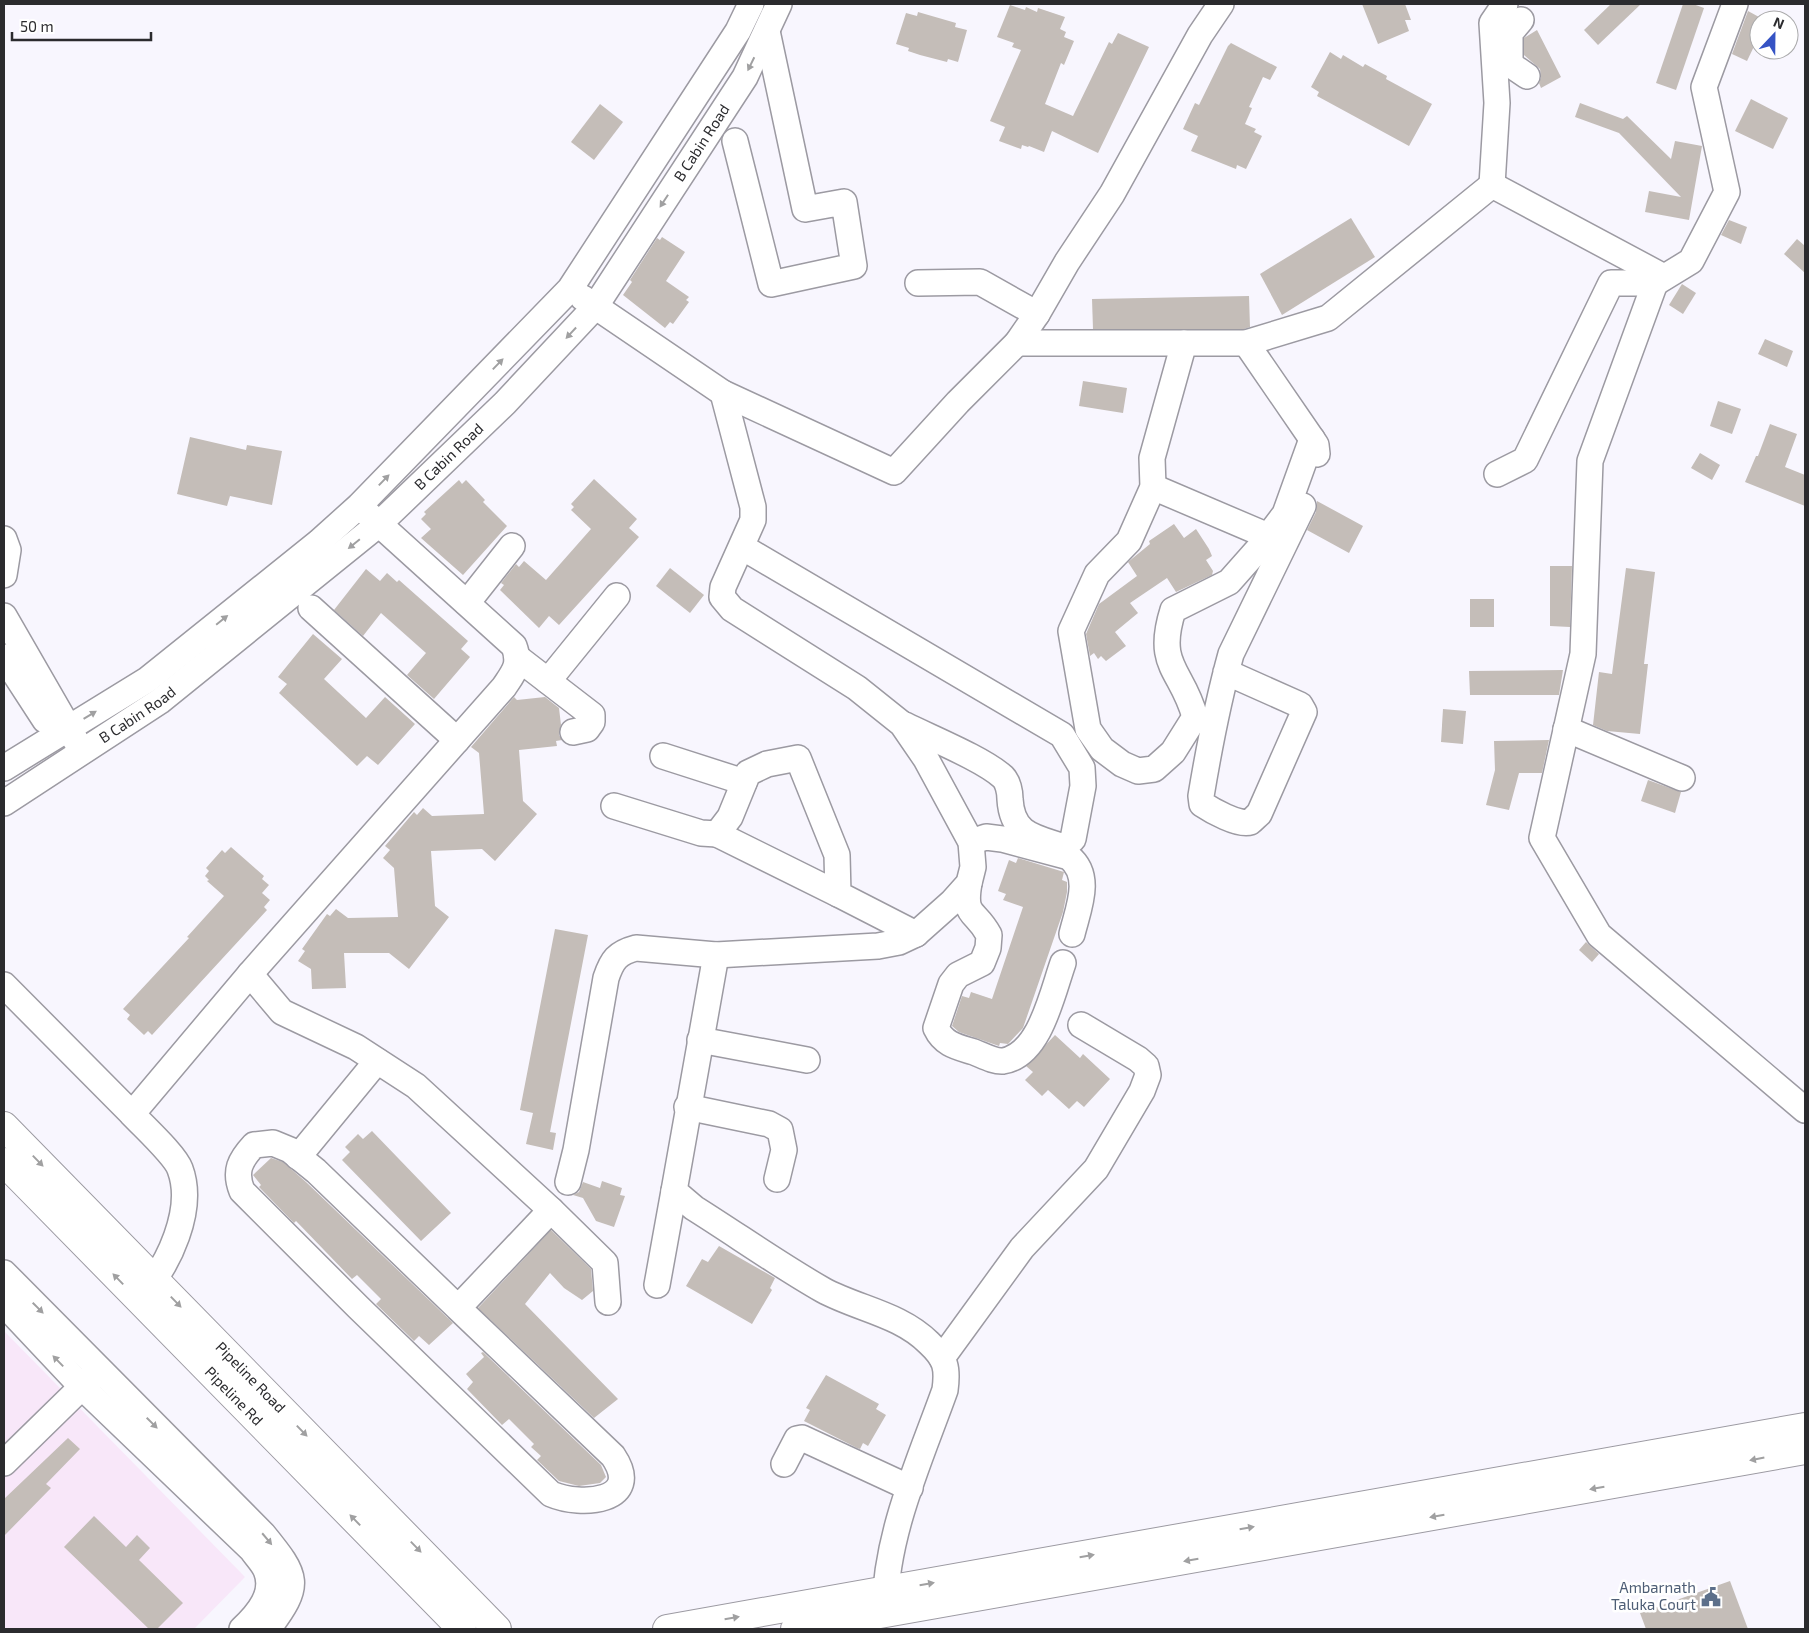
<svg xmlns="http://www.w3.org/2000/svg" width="1809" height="1633" viewBox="0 0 1809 1633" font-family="'Exo 2',sans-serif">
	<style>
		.industrial { fill: #f8e7f9 }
		.building { fill: #c4bdb8 }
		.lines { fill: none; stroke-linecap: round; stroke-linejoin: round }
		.minor-casing { stroke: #9c9aa2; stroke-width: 28 }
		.major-casing { stroke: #9c9aa2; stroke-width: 30 }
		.minor { stroke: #fff; stroke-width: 25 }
		.major { stroke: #fff; stroke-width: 28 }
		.oneway { fill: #a0a0a1 }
		.labels { text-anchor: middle; stroke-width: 5; stroke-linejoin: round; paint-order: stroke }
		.street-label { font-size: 15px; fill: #2b2b2e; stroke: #fff }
		.service-label { font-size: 15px; fill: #4e5e75; stroke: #fff; text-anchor: end }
	</style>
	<rect width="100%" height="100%" fill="#f8f6fe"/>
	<path class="industrial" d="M 4,1331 L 245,1577 L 194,1629 L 4,1629 Z"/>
	<g class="building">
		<path d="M 1362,4 L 1405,4 L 1411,20 L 1405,20 L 1409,31 L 1378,44 Z"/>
		<path d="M 1611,4 L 1641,4 L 1598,45 L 1584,30 Z"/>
		<path d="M 1683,4 L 1693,4 L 1704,8 L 1676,90 L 1656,83 Z"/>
		<path d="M 1010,5 L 1025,10 L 1026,7 L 1037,12 L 1038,8 L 1065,17 L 1060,29 L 1066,32 L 1064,37 L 1074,41 L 1064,65 L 1061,63 L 1045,104 L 1073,116 L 1109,42 L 1112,44 L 1118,33 L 1149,47 L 1098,153 L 1052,131 L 1044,152 L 1029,146 L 1028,147 L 1022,145 L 1021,149 L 999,141 L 1005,127 L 990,121 L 1021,50 L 1012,47 L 1014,43 L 997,37 Z"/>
		<path d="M 1748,11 L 1759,17 L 1759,36 L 1747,61 L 1732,54 Z"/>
		<path d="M 918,12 L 956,23 L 955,27 L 967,30 L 958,62 L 948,59 L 947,62 L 920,55 L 908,51 L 909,48 L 896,44 L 906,13 L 917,16 Z"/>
		<path d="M 1537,30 L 1561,77 L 1541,88 L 1539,83 L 1541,77 L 1540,69 L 1524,55 L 1524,38 Z"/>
		<path d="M 1231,43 L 1277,67 L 1270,80 L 1263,77 L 1249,107 L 1252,108 L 1245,124 L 1256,129 L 1254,132 L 1262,136 L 1246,169 L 1237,165 L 1236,169 L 1191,151 L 1198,136 L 1183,129 L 1195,103 L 1199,105 L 1228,46 Z"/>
		<path d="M 1330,52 L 1341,59 L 1343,55 L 1363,67 L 1365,64 L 1387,76 L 1386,79 L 1432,104 L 1409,146 L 1317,96 L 1319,92 L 1311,87 Z"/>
		<path d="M 1751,99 L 1788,118 L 1773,149 L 1735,131 Z"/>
		<path d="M 1580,103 L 1623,119 L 1627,116 L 1671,159 L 1675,141 L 1702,146 L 1689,220 L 1645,212 L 1649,191 L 1681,197 L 1619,133 L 1575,117 Z"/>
		<path d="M 600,104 L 623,122 L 594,160 L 571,142 Z"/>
		<path d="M 1351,218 L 1375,257 L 1282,315 L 1260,274 Z"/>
		<path d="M 1729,220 L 1747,227 L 1741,244 L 1721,235 Z"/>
		<path d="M 662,237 L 685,252 L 666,281 L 689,297 L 686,300 L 689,302 L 673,324 L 670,322 L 665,328 L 623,295 L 632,282 L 630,280 L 657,238 L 660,240 Z"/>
		<path d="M 1797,239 L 1805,246 L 1805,273 L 1784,254 Z"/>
		<path d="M 1682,284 L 1696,293 L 1683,314 L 1669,305 Z"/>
		<path d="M 1249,296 L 1250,327 L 1244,329 L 1093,329 L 1092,299 Z"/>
		<path d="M 1765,339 L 1793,351 L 1787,367 L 1758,354 Z"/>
		<path d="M 1083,381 L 1127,388 L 1123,413 L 1079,406 Z"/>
		<path d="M 1718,401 L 1741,409 L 1732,434 L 1710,426 Z"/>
		<path d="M 1770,424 L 1797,434 L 1785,467 L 1805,475 L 1805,506 L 1745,482 L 1756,456 L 1758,456 Z"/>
		<path d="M 190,437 L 246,450 L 247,445 L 282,451 L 272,505 L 230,496 L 227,506 L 177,494 Z"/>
		<path d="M 1700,453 L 1720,465 L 1712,480 L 1691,468 Z"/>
		<path d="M 594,479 L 637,519 L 629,528 L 639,537 L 559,625 L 549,616 L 539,628 L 500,590 L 504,585 L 501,583 L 516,564 L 519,567 L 524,561 L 546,580 L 591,529 L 571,510 L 574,507 L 571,504 Z"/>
		<path d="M 459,480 L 462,484 L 466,480 L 485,500 L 483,502 L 507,526 L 463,575 L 421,538 L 431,529 L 421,519 L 426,514 L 424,512 Z"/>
		<path d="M 1317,501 L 1363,526 L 1349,553 L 1307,530 L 1316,512 Z"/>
		<path d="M 1174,524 L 1184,538 L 1196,529 L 1209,549 L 1212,556 L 1206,560 L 1213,571 L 1212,575 L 1176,592 L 1167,578 L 1130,603 L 1138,613 L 1115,632 L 1126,646 L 1106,661 L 1101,656 L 1098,659 L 1094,653 L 1090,656 L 1086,634 L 1099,604 L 1137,576 L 1128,562 L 1150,544 L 1149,541 Z"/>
		<path d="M 1550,566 L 1572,566 L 1570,627 L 1550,626 Z"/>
		<path d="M 670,568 L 704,595 L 690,613 L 656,586 Z"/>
		<path d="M 1626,568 L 1655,572 L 1644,664 L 1648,664 L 1640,734 L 1607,731 L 1593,725 L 1599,672 L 1612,674 Z"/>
		<path d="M 366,569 L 380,581 L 387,573 L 397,582 L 399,580 L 468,641 L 461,649 L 470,657 L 434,699 L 407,675 L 426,653 L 381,613 L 363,636 L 334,610 Z"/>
		<rect x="1470" y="599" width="24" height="28"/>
		<path d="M 313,634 L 342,659 L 324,679 L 366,718 L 385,697 L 415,724 L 378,765 L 367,756 L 357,766 L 279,693 L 287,684 L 278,677 Z"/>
		<path d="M 1563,670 L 1559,695 L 1470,695 L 1469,671 Z"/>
		<path d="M 514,697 L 517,700 L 545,697 L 559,708 L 561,725 L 559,735 L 562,740 L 556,741 L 557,746 L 519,750 L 523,801 L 537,814 L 495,861 L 482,849 L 431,851 L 435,906 L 449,917 L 409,969 L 389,953 L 344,953 L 346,988 L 312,989 L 311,969 L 298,961 L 305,951 L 302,949 L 327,914 L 330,916 L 336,909 L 348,918 L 398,917 L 394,868 L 383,858 L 390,850 L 385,846 L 414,812 L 417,815 L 423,808 L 432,816 L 484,814 L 479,753 L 471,747 Z"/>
		<path d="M 1443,709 L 1466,711 L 1463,744 L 1441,742 Z"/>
		<path d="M 1549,740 L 1542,773 L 1519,773 L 1509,810 L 1486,805 L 1495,770 L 1494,741 Z"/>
		<path d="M 1648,780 L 1681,792 L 1675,813 L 1641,801 Z"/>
		<path d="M 231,847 L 264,876 L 262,879 L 269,885 L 262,893 L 270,900 L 264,907 L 267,910 L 152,1035 L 148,1031 L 144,1035 L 127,1019 L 130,1015 L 123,1009 L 189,938 L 187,937 L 224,896 L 207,881 L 209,880 L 205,876 L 209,871 L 206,868 L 222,850 L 225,853 Z"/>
		<path d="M 1018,858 L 1064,872 L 1062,880 L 1067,882 L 1067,892 L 1063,912 L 1023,1028 L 1008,1044 L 1000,1043 L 999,1046 L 959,1032 L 952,1026 L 962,996 L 969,998 L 971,992 L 992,999 L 1023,907 L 1003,900 L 1006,894 L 998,891 L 1009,860 L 1016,863 Z"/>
		<path d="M 555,929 L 588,935 L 550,1132 L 556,1133 L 553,1150 L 526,1144 L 533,1113 L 520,1110 Z"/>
		<path d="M 1586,942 L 1599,954 L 1592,962 L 1579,950 Z"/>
		<path d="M 1055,1035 L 1080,1058 L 1083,1054 L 1110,1079 L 1084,1107 L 1077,1101 L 1069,1109 L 1048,1090 L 1042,1096 L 1025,1080 L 1033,1072 L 1026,1066 Z"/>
		<path d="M 372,1131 L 451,1213 L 421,1241 L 342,1160 L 350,1152 L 345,1147 L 358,1134 L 363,1139 Z"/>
		<path d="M 271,1158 L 283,1162 L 306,1182 L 453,1323 L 429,1345 L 419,1336 L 414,1341 L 376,1304 L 381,1299 L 357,1275 L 352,1279 L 296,1221 L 294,1223 L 259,1187 L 261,1185 L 253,1175 Z"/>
		<path d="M 602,1181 L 622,1188 L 620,1195 L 625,1196 L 614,1227 L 596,1221 L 583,1198 L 573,1195 L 579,1192 L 583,1182 L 600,1188 Z"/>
		<path d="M 551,1230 L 591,1269 L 593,1291 L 582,1300 L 564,1288 L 550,1273 L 525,1304 L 618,1399 L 594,1418 L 478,1308 Z"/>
		<path d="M 719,1246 L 775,1278 L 770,1288 L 772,1290 L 752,1324 L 686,1286 L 702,1259 L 708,1262 Z"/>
		<path d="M 483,1352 L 601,1465 L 606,1477 L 600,1483 L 579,1486 L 559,1481 L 537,1460 L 541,1456 L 531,1447 L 534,1444 L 509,1419 L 502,1425 L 467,1389 L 473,1382 L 466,1374 L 484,1357 L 481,1353 Z"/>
		<path d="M 826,1375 L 879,1404 L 876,1409 L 886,1415 L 868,1446 L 863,1443 L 860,1449 L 857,1448 L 804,1421 L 810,1410 L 806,1408 Z"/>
		<path d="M 68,1438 L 80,1449 L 46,1484 L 51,1488 L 4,1536 L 4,1499 Z"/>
		<path d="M 94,1516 L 126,1547 L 137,1535 L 150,1548 L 139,1560 L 183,1603 L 157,1629 L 149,1629 L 64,1547 Z"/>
		<path d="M 1730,1581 L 1748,1629 L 1646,1629 L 1640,1613 Z"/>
	</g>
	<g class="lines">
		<defs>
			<g id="minor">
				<path d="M 1496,55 L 1527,76"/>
				<path d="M 1510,64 L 1510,33 L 1521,20"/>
				<path d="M 735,141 L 771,284 L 854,266 L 844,202 L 805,209 L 767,31"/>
				<path d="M 1492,185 L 1497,103 L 1492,23 L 1505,4"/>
				<path d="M 918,283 L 980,282 L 1037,314"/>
				<path d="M 1655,283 L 1590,461 L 1583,654 L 1542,838 L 1599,935 L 1805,1110"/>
				<path d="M 583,298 L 723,393 L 894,472 L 958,402 L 1017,343 L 1037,314 L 1067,262 L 1112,194 L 1200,35 L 1221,4"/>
				<path d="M 1017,343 L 1246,343 L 1328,318 L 1492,185 L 1664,277"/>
				<path d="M 1184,343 L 1152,458 L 1153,487 L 1129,541 L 1097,574 L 1071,631 L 1088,729 L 1102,749 L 1122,764 L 1138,771 L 1154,769 L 1173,752 L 1195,717 C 1182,669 1155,667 1173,610 L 1229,582 L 1260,547 L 1285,514 L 1312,439"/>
				<path d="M 1246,343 L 1312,439 L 1316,445 L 1317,454"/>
				<path d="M 1497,474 L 1525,460 L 1611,283 L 1655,283 L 1691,261 L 1727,192 L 1704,87 L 1735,4"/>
				<path d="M 1153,487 L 1268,536"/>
				<path d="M 4,539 L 8,550 L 4,575"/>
				<path d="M 742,547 L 1062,735 L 1082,768 L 1083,786 L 1073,839 L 1064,847 C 1034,837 1012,835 1010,799 C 1010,792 1008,782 1003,777 C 983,759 931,738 905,725"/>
				<path d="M 467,603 L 512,546"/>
				<path d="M 311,608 L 457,740"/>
				<path d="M 4,616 L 76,741"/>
				<path d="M 4,657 L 45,720"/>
				<path d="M 518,658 L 592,715 L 592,722 L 587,729 L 573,732"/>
				<path d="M 1226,672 L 1300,705 L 1304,712 L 1259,814 C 1256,816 1253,820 1250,822 C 1239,826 1211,810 1202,804 L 1201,796 C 1209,748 1218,701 1231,654 L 1303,506"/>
				<path d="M 548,681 L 617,596"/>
				<path d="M 1566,729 L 1682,778"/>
				<path d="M 663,756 L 744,782"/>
				<path d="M 4,768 L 147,680 L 319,542 L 359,506 L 570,289 L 738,31 L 751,4"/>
				<path id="s1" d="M 4,803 L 160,701 L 379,524 L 505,403 L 595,307 L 745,77 L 779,4"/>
				<path d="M 614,806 L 701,833 L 717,834 L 730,817 L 748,773 L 767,764 L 798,758 L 837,855 L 838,894 L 916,934"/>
				<path d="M 717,834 L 838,894"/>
				<path d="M 971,842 L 986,837 L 1002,839 L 1069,857 C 1093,876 1078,909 1072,934"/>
				<path d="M 969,883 C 963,918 975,909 989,935 L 988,948 L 982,963 L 958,975 L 951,984 L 936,1028 C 944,1045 958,1047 974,1052 C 982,1055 995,1062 1003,1061 C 1040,1055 1052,994 1063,963"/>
				<path d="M 716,955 L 674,1191 L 694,1208 C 737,1235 779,1265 823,1290 C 858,1309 900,1314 929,1343 C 946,1359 948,1368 945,1390 C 920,1460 886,1533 885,1608"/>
				<path d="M 250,974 L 282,1012 L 356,1047 L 416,1086 L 551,1210 L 605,1263 L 608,1302"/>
				<path d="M 4,985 L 132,1114"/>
				<path d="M 700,1040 L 807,1060"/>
				<path d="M 687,1107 L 769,1124 L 780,1130 L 784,1150 L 777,1179"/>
				<path d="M 298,1157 L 377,1061"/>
				<path d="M 568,1182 L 576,1150 L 606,978 C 612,960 617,953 636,948 L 716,955 L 878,946 L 899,942 L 916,934 L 952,902 L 969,883 L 973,867 L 971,842 L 926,759 L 902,724 L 857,688 L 732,609 L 722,597 L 723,587 L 753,520 L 753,507 L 723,393"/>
				<path d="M 4,1273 L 263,1534 C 298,1577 302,1584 268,1629"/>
				<path d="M 657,1285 L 674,1191"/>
				<path d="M 141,1295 C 169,1266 195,1209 180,1169 C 175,1155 143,1126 132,1114 L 250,974 L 504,687 C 514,672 521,665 514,646 L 368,514"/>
				<path d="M 4,1304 L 82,1387 L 252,1550 C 256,1556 263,1563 266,1570 C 276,1593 258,1614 242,1629"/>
				<path d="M 458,1308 L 613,1456 C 644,1502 581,1507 551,1494 L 358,1307 L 242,1191 C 234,1171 240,1160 254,1145 L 273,1143 L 290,1150 L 316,1171 L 458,1308 L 551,1210"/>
				<path d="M 942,1358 L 1022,1248 L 1096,1169 L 1142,1091 L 1148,1075 L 1146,1066 L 1138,1059 L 1081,1025"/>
				<path d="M 4,1463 L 94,1375"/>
				<path d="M 784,1464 L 797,1439 L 802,1438 L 910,1488"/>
			</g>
			<g id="major">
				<path id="s2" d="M 4,1126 L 497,1629"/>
				<path id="s3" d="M 4,1162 L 462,1629"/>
				<path d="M 667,1629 L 1805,1427"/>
				<path d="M 795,1629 L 1805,1450"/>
			</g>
		</defs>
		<use href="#minor" class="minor-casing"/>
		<use href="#major" class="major-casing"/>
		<use href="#minor" class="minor"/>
		<use href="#major" class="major"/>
	</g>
	<defs><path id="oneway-solid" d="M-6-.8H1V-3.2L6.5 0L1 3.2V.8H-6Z" transform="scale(1.25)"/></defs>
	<g class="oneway">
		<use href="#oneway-solid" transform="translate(751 64) rotate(116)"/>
		<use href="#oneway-solid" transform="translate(664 201) rotate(123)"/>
		<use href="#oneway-solid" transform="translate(571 333) rotate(133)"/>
		<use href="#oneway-solid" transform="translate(498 364) rotate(-46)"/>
		<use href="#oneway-solid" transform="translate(384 480) rotate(-46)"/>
		<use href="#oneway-solid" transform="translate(354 544) rotate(141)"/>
		<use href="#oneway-solid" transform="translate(222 620) rotate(-39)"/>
		<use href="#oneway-solid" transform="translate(90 715) rotate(-31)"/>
		<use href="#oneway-solid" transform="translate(38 1161) rotate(46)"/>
		<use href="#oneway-solid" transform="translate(118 1279) rotate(-134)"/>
		<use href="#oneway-solid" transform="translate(176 1302) rotate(46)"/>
		<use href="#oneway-solid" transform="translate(38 1308) rotate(45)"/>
		<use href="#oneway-solid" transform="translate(58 1361) rotate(-134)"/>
		<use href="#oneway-solid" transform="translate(152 1423) rotate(45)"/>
		<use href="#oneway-solid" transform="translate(302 1431) rotate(46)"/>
		<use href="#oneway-solid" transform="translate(1757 1459) rotate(169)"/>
		<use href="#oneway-solid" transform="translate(1597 1488) rotate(170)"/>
		<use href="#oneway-solid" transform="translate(1437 1516) rotate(170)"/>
		<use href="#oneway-solid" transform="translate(355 1520) rotate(-134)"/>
		<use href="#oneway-solid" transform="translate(1247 1528) rotate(-10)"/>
		<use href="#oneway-solid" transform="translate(267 1539) rotate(50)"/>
		<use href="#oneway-solid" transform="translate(416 1547) rotate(46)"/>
		<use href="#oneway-solid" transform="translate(1087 1556) rotate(-10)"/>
		<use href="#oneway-solid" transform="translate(1191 1560) rotate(170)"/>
		<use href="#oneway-solid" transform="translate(927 1584) rotate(-10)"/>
		<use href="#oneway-solid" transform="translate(732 1618) rotate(-10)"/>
	</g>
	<defs>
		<symbol id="civic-bare" viewBox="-9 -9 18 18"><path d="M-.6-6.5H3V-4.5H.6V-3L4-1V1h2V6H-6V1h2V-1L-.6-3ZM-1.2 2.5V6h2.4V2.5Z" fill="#5c6f8a" stroke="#fff" stroke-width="2.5" paint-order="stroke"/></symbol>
	</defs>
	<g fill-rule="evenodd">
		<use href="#civic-bare" x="1697" y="1583" width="28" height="28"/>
	</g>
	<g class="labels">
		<g class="street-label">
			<text dy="5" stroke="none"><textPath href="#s1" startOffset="970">B Cabin Road</textPath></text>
			<text dy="5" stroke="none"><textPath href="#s1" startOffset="565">B Cabin Road</textPath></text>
			<text dy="5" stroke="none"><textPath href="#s1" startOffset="160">B Cabin Road</textPath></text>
			<text dy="5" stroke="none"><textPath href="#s2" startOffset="352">Pipeline Road</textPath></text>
			<text dy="5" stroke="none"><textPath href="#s3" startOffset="328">Pipeline Rd</textPath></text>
		</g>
		<g class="service-label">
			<text x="1696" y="1593">Ambarnath<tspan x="1696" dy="17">Taluka Court</tspan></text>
		</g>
	</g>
	<rect width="1809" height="1633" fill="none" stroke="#2b2b2e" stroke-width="10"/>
	<g transform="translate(1774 35) rotate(22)"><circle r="24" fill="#ffffff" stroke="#aaaaab"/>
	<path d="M0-4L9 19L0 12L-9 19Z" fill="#3553c4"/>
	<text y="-8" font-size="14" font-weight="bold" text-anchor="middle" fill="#2b2b2e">N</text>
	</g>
	<path d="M12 32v8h139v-8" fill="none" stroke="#2b2b2e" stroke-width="2.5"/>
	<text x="20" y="32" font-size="15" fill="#2b2b2e" stroke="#ffffff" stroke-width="4" paint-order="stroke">50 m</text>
</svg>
